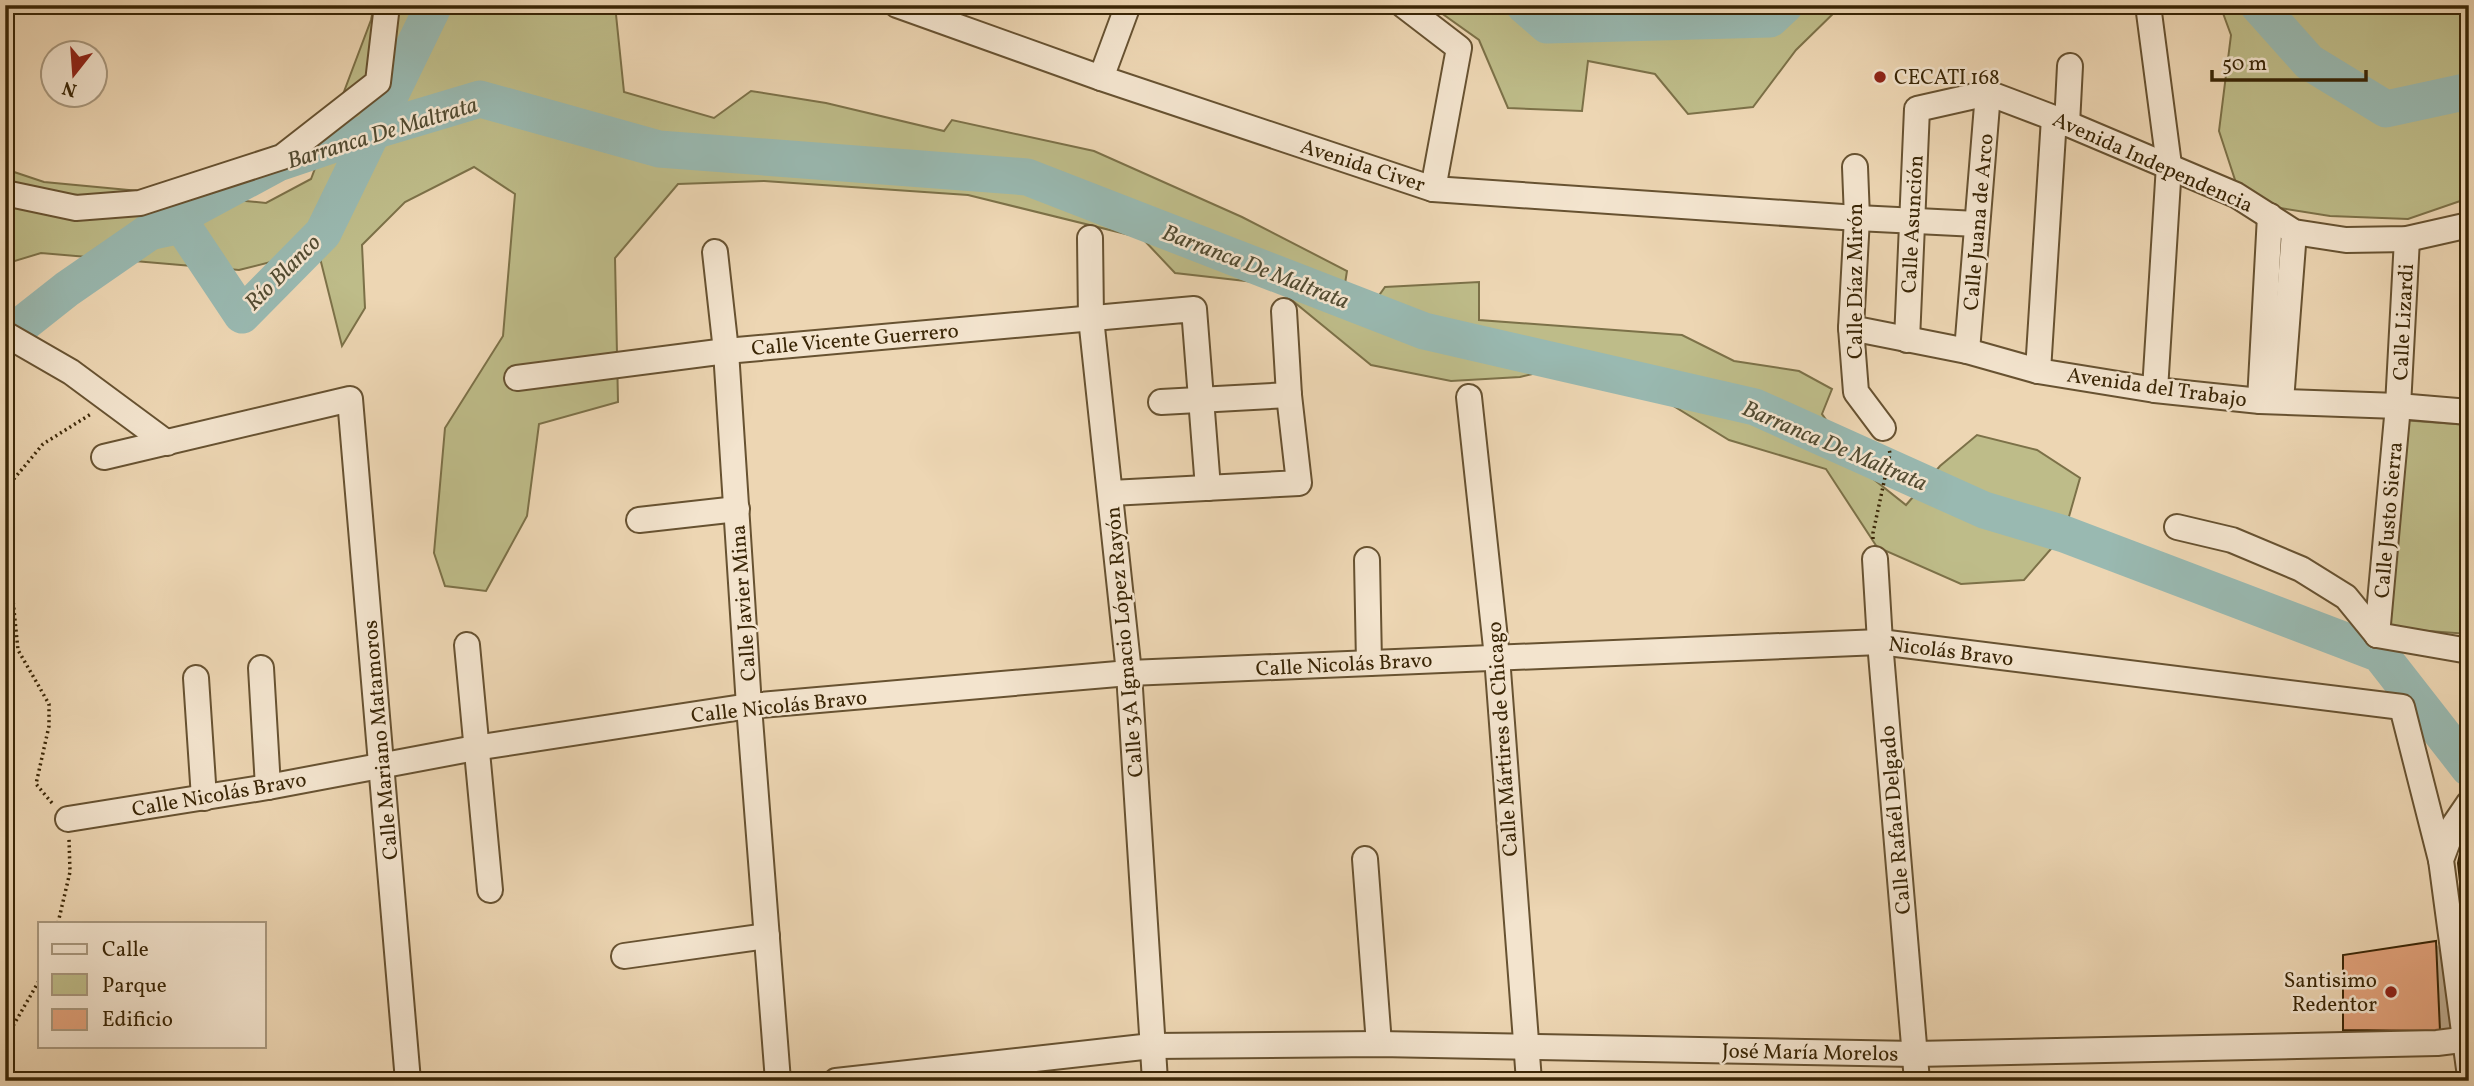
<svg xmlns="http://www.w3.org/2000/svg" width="2474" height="1086" viewBox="0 0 2474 1086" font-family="Vollkorn,serif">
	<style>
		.green { fill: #bebc89; stroke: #7c7148; stroke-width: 2 }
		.shadow { fill: #0003 }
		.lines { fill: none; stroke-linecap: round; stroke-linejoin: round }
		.river { stroke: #99b9b1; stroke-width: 37 }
		.building { fill: #e3a37c; stroke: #3a2606; stroke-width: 2 }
		.minor-casing { stroke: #675231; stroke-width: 28 }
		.path { stroke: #3a2606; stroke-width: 3.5; stroke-dasharray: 2 3.5; stroke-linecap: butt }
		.minor { stroke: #f3e4ce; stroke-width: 24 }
		.poi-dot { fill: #8f2418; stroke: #f3e4ce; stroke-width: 2.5 }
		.labels { text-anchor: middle; stroke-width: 5; stroke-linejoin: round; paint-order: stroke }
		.poi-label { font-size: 21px; fill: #3a2606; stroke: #f3e4ce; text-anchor: start }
		.street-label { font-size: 21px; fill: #3a2606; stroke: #f3e4ce }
		.water-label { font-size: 23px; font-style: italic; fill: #524b31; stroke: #f3e4ce }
	</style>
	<rect width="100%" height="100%" fill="#edd6b3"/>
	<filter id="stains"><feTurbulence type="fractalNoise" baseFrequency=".00286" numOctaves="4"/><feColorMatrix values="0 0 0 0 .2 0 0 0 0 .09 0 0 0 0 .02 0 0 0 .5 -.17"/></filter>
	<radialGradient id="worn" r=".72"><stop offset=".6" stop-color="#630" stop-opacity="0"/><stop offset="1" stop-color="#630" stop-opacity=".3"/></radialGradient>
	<g class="green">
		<path d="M 374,5 L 615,5 L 624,92 L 714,118 L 751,91 L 826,103 L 944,131 L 952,120 L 1094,151 L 1242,217 L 1347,271 L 1344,290 L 1370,308 L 1385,287 L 1479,282 L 1479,320 L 1682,335 L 1734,361 L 1799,371 L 1832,389 L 1822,414 L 1862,470 L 1906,505 L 1940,466 L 1977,435 L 2037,450 L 2080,478 L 2064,534 L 2024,580 L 1961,584 L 1877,547 L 1826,469 L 1729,440 L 1597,359 L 1520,377 L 1451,381 L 1371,365 L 1272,284 L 1175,273 L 1142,238 L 968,195 L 764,181 L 678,184 L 615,258 L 618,402 L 539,424 L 527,516 L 486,591 L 445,586 L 434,553 L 445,428 L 503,336 L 515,194 L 474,167 L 405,202 L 362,245 L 365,308 L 342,346 L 318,250 L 239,270 L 41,253 L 5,264 L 5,169 L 44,182 L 266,203 L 311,179 L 371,20 Z"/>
		<path d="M 1430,5 L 1842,5 L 1796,50 L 1753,107 L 1688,114 L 1655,74 L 1588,61 L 1582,111 L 1508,108 L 1479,40 Z"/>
		<path d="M 2220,5 L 2469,5 L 2469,198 L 2408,219 L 2330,216 L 2280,208 L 2238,189 L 2219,131 L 2231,35 Z"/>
		<path d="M 2402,420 L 2469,425 L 2469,634 L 2387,628 Z"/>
	</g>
	<path class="shadow" d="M 2435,943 L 2454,962 L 2459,1049 L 2364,1048 L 2345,1029 Z"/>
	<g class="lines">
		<g class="river">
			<path d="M 1524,5 L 1547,25 L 1770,19 L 1785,5"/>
			<path d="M 2258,5 L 2309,62 L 2386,109 L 2469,91"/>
			<path d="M 149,232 L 182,225 L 242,315 L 323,233 L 434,5"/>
			<path d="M 5,338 L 67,289 L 148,233 L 278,163 L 373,131 L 480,99 L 659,149 L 1027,177 L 1424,331 L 1755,407 L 1984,510 L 2064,534 L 2380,654 L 2469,768"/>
		</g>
	</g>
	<g class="building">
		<path d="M 2462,844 L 2469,847 L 2469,929 L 2465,929 L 2458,863 Z"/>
		<path d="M 2436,941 L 2440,1031 L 2343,1030 L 2343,955 Z"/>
	</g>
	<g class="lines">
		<defs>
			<g id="minor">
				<path d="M 897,5 L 1101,78 L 1433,189 L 1857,218 L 1977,224"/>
				<path d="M 1403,5 L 1459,48 L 1433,189"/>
				<path d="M 2148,5 L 2169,165 L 2155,390"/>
				<path d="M 1101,78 L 1128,5"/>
				<path d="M 2067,124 L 2070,66"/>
				<path d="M 1855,167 L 1857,218 L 1851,328 L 1856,392 L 1883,428"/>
				<path d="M 5,193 L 76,208 L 140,203 L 282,157 L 378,82 L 387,5"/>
				<path d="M 1090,238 L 1091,318 L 1129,673 L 1155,1081"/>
				<path d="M 715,252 L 726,351 L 749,706 L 778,1081"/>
				<path d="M 1851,328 L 1967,351 L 2038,371 L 2155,390 L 2260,401 L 2398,406 L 2469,412"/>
				<path d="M 5,334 L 71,372 L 167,443"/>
				<path d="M 1907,340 L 1917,109 L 1988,93 L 2054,118 L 2236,195 L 2294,232 L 2346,240 L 2407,239 L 2469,225"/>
				<path d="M 1967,351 L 1988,93"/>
				<path d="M 2038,371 L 2054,118"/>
				<path d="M 517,378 L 726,351 L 1194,309 L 1208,488"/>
				<path d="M 1469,397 L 1497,657 L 1529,1081"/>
				<path d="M 2260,401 L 2270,216"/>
				<path d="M 2281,401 L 2294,232"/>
				<path d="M 1161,402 L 1289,395"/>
				<path d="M 104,457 L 350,399 L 408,1081"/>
				<path d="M 1111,493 L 1299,483 L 1289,395 L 1284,311"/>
				<path d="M 639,520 L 737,509"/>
				<path d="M 2177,527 L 2232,540 L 2301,569 L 2346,597 L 2377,635"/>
				<path d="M 1875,559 L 1880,642 L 1917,1081"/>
				<path d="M 1367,560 L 1369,663"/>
				<path d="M 2377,635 L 2398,406 L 2407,239"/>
				<path d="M 2377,635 L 2469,651"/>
				<path d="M 467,645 L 490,890"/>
				<path d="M 261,668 L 268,787"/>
				<path d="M 196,678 L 204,798"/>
				<path d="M 2469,803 L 2454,825 L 2441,860 L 2469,1069"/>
				<path d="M 68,819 L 268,787 L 475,748 L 749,706 L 1129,673 L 1880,642 L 2402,707 L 2441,860"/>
				<path d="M 1365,859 L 1379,1044"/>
				<path d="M 624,956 L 767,936"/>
				<path d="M 836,1081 L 1152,1046 L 1379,1044 L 1915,1054 L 2437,1043 L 2469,1039"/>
			</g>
		</defs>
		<use href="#minor" class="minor-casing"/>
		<g class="path">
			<path d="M 1873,539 L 1873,533 L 1890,454 L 1889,448"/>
			<path d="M 52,803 L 36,784 L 49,726 L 49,704 L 18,650 L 5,520 L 13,480 L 43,444 L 91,414"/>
			<path d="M 58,923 L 70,872 L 69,839"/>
			<path d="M 5,1040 L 40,979"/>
		</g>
		<use href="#minor" class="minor"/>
	</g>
	<g class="poi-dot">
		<circle cx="1880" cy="77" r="7"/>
		<circle cx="2391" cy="992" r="7"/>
	</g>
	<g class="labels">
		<g class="poi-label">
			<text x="1894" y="84">CECATI 168</text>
			<text x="2377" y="987" text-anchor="end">Santisimo<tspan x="2377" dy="24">Redentor</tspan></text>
		</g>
		<g class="street-label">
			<text transform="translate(2153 162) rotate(24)" y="7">Avenida Independencia</text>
			<text transform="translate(1363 165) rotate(18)" y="7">Avenida Civer</text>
			<text transform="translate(1978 222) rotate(-85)" y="7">Calle Juana de Arco</text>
			<text transform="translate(1912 224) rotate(-87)" y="7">Calle Asunción</text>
			<text transform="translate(1855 281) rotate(-90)" y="7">Calle Díaz Mirón</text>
			<text transform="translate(2403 322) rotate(-87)" y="7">Calle Lizardi</text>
			<text transform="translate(855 339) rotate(-5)" y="7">Calle Vicente Guerrero</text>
			<text transform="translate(2157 387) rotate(8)" y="7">Avenida del Trabajo</text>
			<text transform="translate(2388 520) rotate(-85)" y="7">Calle Justo Sierra</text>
			<text transform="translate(743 603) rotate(-94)" y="7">Calle Javier Mina</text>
			<text transform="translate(1124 642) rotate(-95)" y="7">Calle 3A Ignacio López Rayón</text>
			<text transform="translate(1951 651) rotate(7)" y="7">Nicolás Bravo</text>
			<text transform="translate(1344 664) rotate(-3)" y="7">Calle Nicolás Bravo</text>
			<text transform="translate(779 706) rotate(-6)" y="7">Calle Nicolás Bravo</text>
			<text transform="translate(1502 739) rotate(-94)" y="7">Calle Mártires de Chicago</text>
			<text transform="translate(380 740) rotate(-95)" y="7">Calle Mariano Matamoros</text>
			<text transform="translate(219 794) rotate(-10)" y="7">Calle Nicolás Bravo</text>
			<text transform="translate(1895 820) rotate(-95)" y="7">Calle Rafaél Delgado</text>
			<text transform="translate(1810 1052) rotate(1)" y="7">José María Morelos</text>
		</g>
		<g class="water-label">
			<text transform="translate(382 132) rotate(-17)" y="8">Barranca De Maltrata</text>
			<text transform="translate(1256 266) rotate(21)" y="8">Barranca De Maltrata</text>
			<text transform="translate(282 272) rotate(-45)" y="8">Río Blanco</text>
			<text transform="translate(1835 445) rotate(23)" y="8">Barranca De Maltrata</text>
		</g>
	</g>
	<rect width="2474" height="1086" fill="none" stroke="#edd6b3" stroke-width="28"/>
	<rect x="7" y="7" width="2460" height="1072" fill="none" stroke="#3a2606" stroke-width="3.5"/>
	<rect x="14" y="14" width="2446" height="1058" fill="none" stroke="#3a2606" stroke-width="2"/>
	<rect x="38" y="922" width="228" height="126" fill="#f3e4ce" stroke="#a9987e" stroke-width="2"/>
	<rect x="52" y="944" width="35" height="10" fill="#f3e4ce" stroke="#a9987e" stroke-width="2"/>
	<text x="102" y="956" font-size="21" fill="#3a2606">Calle</text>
	<rect x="52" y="974" width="35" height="21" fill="#bebc89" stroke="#a9987e" stroke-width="2"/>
	<text x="102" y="992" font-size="21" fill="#3a2606">Parque</text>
	<rect x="52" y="1009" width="35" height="21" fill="#e3a37c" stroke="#a9987e" stroke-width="2"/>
	<text x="102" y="1026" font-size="21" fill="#3a2606">Edificio</text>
	<g transform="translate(74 74) rotate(197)"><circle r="33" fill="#f3e4ce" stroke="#a9987e" stroke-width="2"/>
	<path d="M0-5L12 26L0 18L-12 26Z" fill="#8f2418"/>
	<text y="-10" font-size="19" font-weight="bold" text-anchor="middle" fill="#3a2606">N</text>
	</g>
	<path d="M2212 70v10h154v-10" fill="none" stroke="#3a2606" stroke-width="3.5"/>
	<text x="2222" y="70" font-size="21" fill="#3a2606" stroke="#f3e4ce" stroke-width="5" paint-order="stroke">50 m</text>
	<rect width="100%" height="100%" filter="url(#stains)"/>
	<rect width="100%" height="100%" fill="url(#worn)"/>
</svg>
